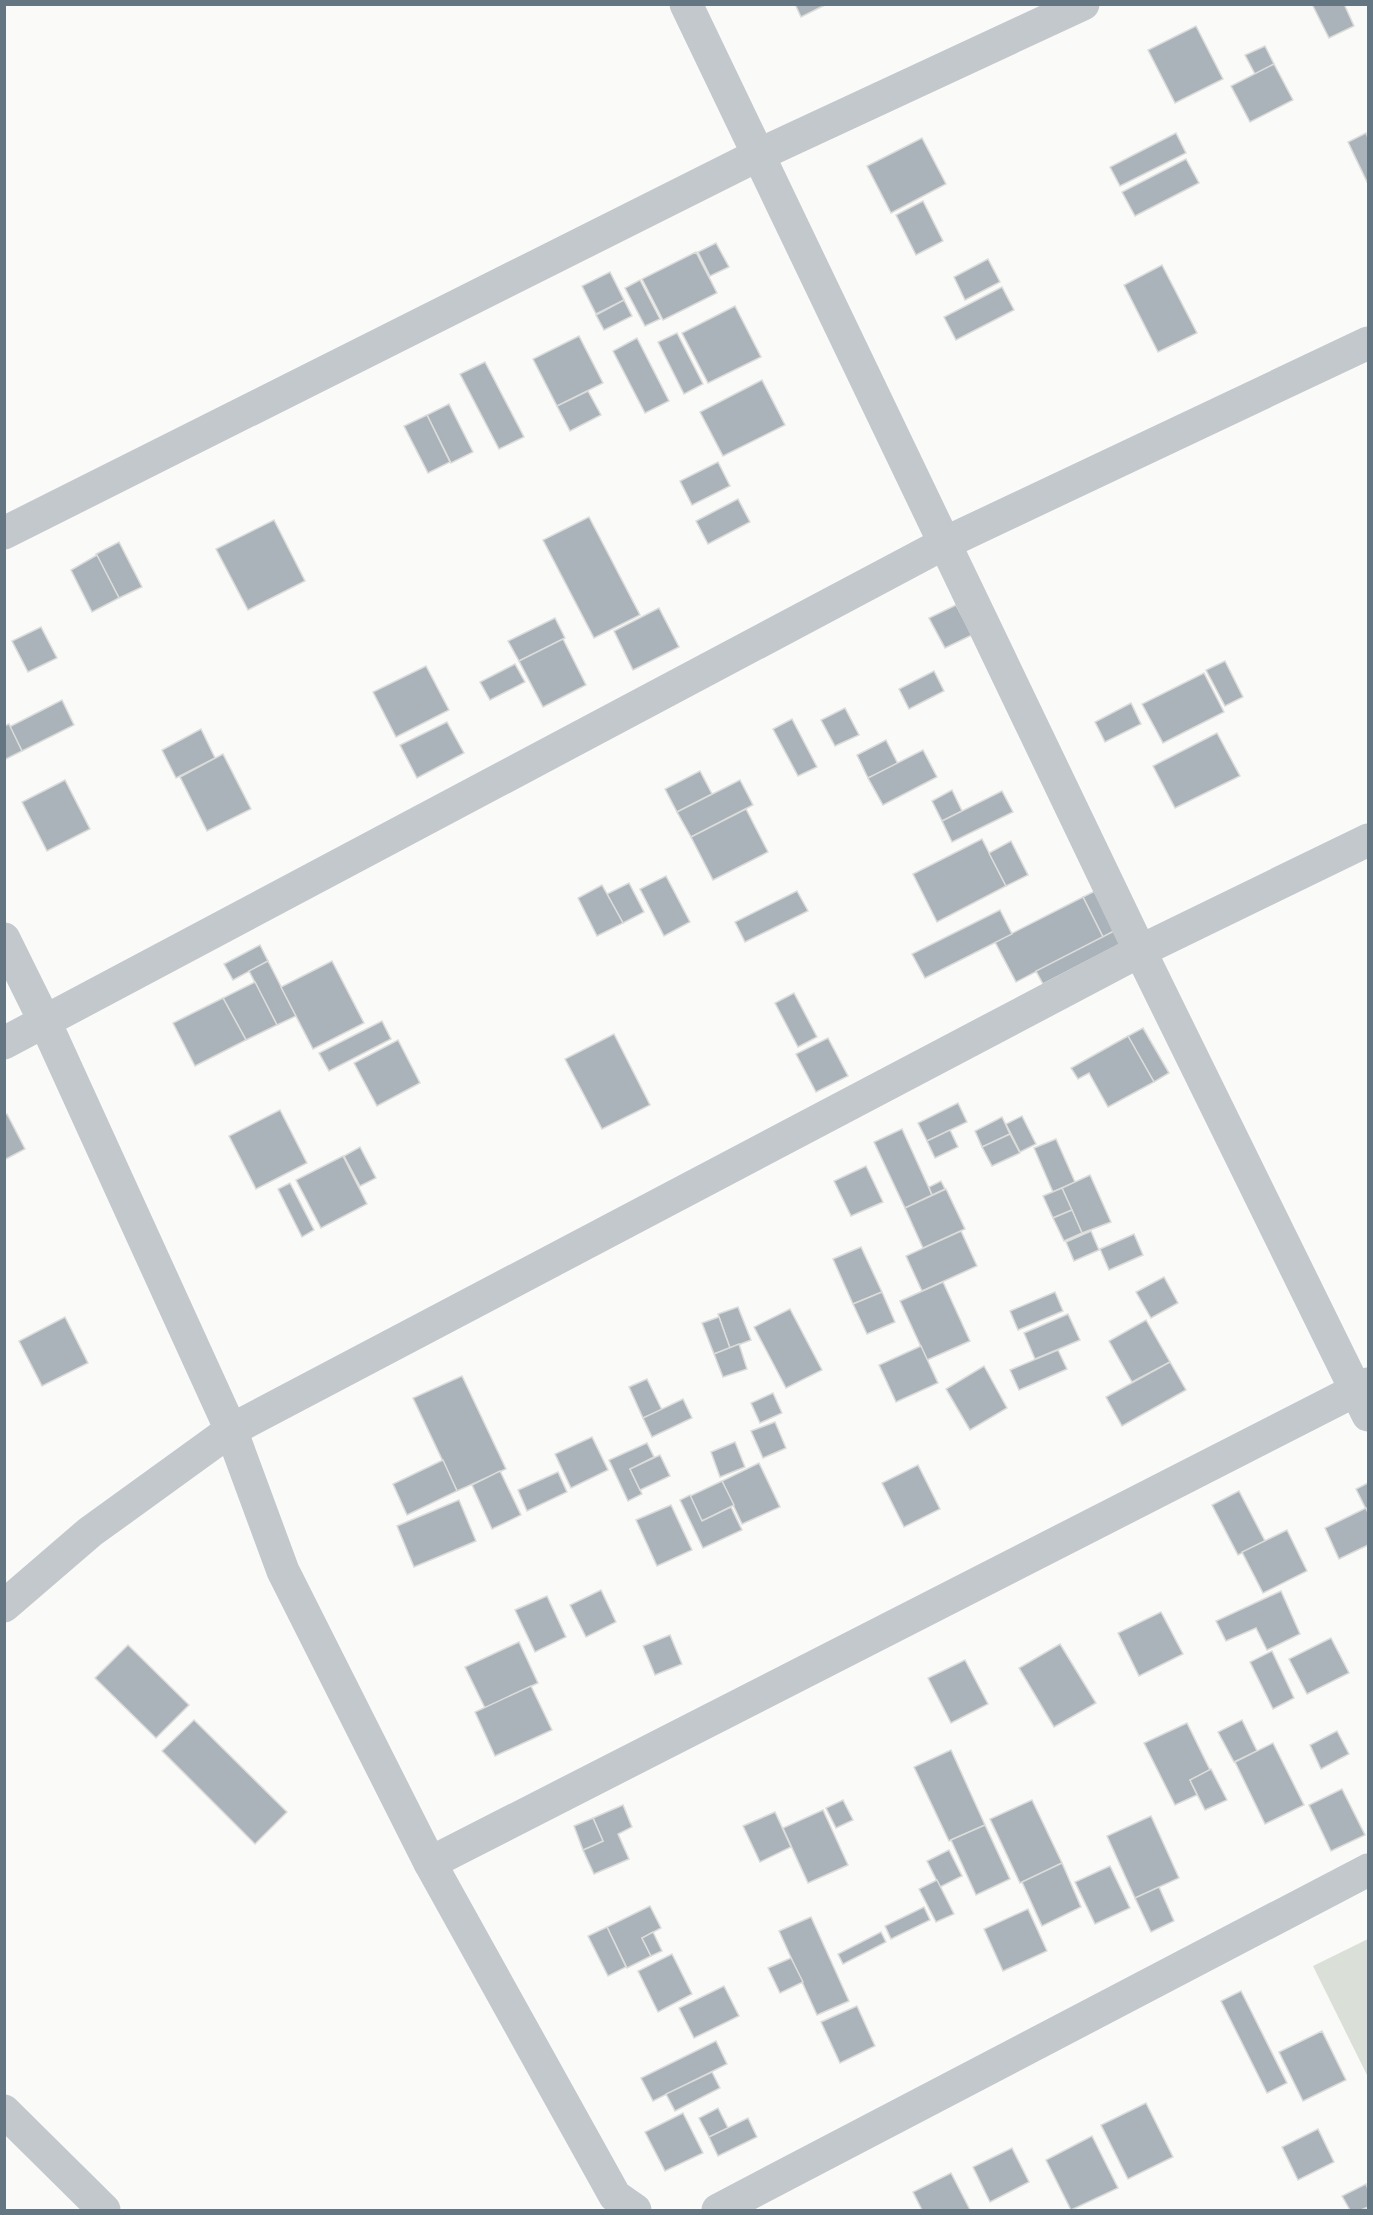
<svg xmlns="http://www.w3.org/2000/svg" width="1373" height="2215" viewBox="0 0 1373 2215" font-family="Manrope,sans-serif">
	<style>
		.green { fill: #dadfd7 }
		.building { fill: #aab3b9; stroke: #dcdcda; stroke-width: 1.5 }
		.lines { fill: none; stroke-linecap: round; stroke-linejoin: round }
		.minor { stroke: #c3c8cc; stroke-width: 33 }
	</style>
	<rect width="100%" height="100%" fill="#fafaf8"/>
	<path class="green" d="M 1368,1939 L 1368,2077 L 1313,1966 Z"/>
	<g class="building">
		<path d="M 795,4 L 827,4 L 801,17 Z"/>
		<path d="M 1312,4 L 1344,4 L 1354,26 L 1329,38 Z"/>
		<path d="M 1196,26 L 1223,79 L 1175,103 L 1148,50 Z"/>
		<path d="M 1265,46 L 1274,64 L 1255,74 L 1245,55 Z"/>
		<path d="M 1274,64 L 1293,100 L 1250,122 L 1231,86 Z"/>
		<path d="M 1176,133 L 1186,153 L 1120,186 L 1110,167 Z"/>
		<path d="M 1366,133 L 1368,138 L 1368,184 L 1348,142 Z"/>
		<path d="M 922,138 L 946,184 L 891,213 L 867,166 Z"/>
		<path d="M 1186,159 L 1199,183 L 1135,216 L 1122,192 Z"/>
		<path d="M 923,201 L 943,241 L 916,255 L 896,215 Z"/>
		<path d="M 716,243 L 729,267 L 710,276 L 698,252 Z"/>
		<path d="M 696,252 L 717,293 L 663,320 L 642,279 Z"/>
		<path d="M 988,259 L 1000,282 L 965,300 L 954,277 Z"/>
		<path d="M 1162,265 L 1197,333 L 1158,352 L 1124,285 Z"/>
		<path d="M 610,272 L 624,300 L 596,314 L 582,286 Z"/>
		<path d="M 640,280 L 660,319 L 645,326 L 625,288 Z"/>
		<path d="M 1002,287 L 1014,310 L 956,340 L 944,317 Z"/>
		<path d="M 624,300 L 632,316 L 604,330 L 596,315 Z"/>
		<path d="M 735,306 L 761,357 L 708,383 L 682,333 Z"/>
		<path d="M 677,333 L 703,384 L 684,394 L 658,342 Z"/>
		<path d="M 579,336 L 603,383 L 557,406 L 533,359 Z"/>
		<path d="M 637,338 L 669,401 L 645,413 L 613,351 Z"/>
		<path d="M 485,362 L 524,437 L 499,449 L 460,374 Z"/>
		<path d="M 762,380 L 785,425 L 723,456 L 700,412 Z"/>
		<path d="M 588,391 L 601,415 L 570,431 L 557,406 Z"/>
		<path d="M 449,404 L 473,452 L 451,463 L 427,415 Z"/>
		<path d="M 427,415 L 450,462 L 428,473 L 404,426 Z"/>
		<path d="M 718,462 L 730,486 L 692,505 L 680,481 Z"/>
		<path d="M 738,499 L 750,522 L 708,544 L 696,521 Z"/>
		<path d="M 589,517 L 640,615 L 594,638 L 543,540 Z"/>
		<path d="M 274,520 L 305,581 L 248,610 L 216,549 Z"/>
		<path d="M 119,542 L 142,587 L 119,598 L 96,554 Z"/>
		<path d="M 97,555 L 119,598 L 92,612 L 71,570 Z"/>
		<path d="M 956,605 L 972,635 L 945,648 L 929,618 Z"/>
		<path d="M 659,608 L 679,647 L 633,670 L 614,631 Z"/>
		<path d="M 555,618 L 565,638 L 519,661 L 508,641 Z"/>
		<path d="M 41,627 L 57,658 L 28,672 L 12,641 Z"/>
		<path d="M 563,639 L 586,685 L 543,707 L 519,661 Z"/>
		<path d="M 1225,661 L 1243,697 L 1225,706 L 1206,670 Z"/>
		<path d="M 515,664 L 525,682 L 490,700 L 480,682 Z"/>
		<path d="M 426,666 L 449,710 L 396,737 L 373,692 Z"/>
		<path d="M 934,671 L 944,691 L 909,709 L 899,689 Z"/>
		<path d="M 1204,673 L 1224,712 L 1163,743 L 1142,704 Z"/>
		<path d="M 62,700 L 74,725 L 22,751 L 9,727 Z"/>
		<path d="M 1131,703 L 1141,724 L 1105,742 L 1095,722 Z"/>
		<path d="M 845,708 L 859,735 L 835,746 L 821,720 Z"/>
		<path d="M 792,719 L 817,767 L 798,776 L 773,729 Z"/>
		<path d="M 447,722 L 464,753 L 417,778 L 400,745 Z"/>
		<path d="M 9,724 L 22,751 L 4,760 L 4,726 Z"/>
		<path d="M 201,729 L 215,758 L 176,778 L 162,750 Z"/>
		<path d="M 1217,733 L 1240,776 L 1175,808 L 1153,766 Z"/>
		<path d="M 886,740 L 898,764 L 868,778 L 857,755 Z"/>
		<path d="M 923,750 L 937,777 L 883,805 L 868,778 Z"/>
		<path d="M 223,754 L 251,809 L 207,831 L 180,777 Z"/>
		<path d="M 700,771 L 712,794 L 677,812 L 665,789 Z"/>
		<path d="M 65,780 L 90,829 L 47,851 L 22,802 Z"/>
		<path d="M 740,780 L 753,805 L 691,837 L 677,812 Z"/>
		<path d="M 952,790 L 962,811 L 942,821 L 932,801 Z"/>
		<path d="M 1002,791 L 1013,812 L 952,842 L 942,821 Z"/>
		<path d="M 746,809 L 768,852 L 713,880 L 691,837 Z"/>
		<path d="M 982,839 L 1006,886 L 937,922 L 913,874 Z"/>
		<path d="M 1011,841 L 1028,875 L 1006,886 L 989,853 Z"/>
		<path d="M 666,876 L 690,922 L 664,936 L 640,889 Z"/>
		<path d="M 629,883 L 644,912 L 623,923 L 607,894 Z"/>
		<path d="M 602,885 L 623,923 L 597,936 L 578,898 Z"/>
		<path d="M 1097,890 L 1118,929 L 1103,937 L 1083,897 Z"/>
		<path d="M 797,891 L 808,911 L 745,942 L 735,922 Z"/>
		<path d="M 1083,897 L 1103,937 L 1016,982 L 995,942 Z"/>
		<path d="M 1000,910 L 1012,934 L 925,978 L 912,954 Z"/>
		<path d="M 1118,929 L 1124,942 L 1043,984 L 1036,971 Z"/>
		<path d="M 260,945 L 268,961 L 233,980 L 224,964 Z"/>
		<path d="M 268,961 L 296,1016 L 277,1025 L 249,971 Z"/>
		<path d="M 332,961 L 364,1023 L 313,1049 L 281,987 Z"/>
		<path d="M 255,982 L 277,1025 L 246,1040 L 223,998 Z"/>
		<path d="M 794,993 L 817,1037 L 798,1047 L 775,1003 Z"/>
		<path d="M 223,998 L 246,1040 L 195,1066 L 173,1023 Z"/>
		<path d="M 382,1021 L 391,1039 L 329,1071 L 319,1053 Z"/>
		<path d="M 1143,1028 L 1169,1073 L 1154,1082 L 1128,1036 Z"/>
		<path d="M 614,1034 L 650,1105 L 602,1129 L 565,1059 Z"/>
		<path d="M 1128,1036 L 1154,1082 L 1108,1107 L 1089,1073 L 1078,1079 L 1071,1068 Z"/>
		<path d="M 828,1038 L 848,1076 L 816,1092 L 796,1054 Z"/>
		<path d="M 398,1040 L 420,1083 L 377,1106 L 354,1063 Z"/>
		<path d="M 958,1103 L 967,1122 L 927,1141 L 918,1123 Z"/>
		<path d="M 280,1110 L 307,1163 L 256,1189 L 229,1136 Z"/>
		<path d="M 7,1114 L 25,1149 L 4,1160 L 4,1115 Z"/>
		<path d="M 1022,1116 L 1036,1144 L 1020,1152 L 1006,1124 Z"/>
		<path d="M 1002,1117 L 1010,1134 L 982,1147 L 975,1131 Z"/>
		<path d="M 902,1129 L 932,1195 L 905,1208 L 874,1142 Z"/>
		<path d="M 950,1130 L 958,1147 L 935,1158 L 927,1141 Z"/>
		<path d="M 1010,1134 L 1020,1153 L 992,1166 L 982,1147 Z"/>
		<path d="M 1056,1139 L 1075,1182 L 1053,1192 L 1034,1148 Z"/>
		<path d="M 360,1147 L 376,1178 L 360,1186 L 344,1156 Z"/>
		<path d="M 343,1156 L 367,1204 L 321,1228 L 296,1180 Z"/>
		<path d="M 866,1166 L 883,1202 L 851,1216 L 834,1181 Z"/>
		<path d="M 1090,1175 L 1111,1222 L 1082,1233 L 1062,1188 Z"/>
		<path d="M 941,1181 L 945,1189 L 932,1195 L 929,1187 Z"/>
		<path d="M 290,1183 L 314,1230 L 302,1237 L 278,1189 Z"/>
		<path d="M 1062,1188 L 1072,1210 L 1053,1218 L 1043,1196 Z"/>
		<path d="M 946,1189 L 965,1229 L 923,1248 L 905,1208 Z"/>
		<path d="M 1072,1210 L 1082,1233 L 1064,1241 L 1053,1218 Z"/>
		<path d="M 961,1231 L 977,1266 L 922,1291 L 906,1256 Z"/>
		<path d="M 1091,1231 L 1099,1250 L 1074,1261 L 1066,1242 Z"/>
		<path d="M 1134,1234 L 1143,1255 L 1109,1270 L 1100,1249 Z"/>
		<path d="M 861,1247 L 882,1292 L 853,1304 L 833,1259 Z"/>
		<path d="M 1164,1277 L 1178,1303 L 1151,1318 L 1136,1292 Z"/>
		<path d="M 943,1282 L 970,1341 L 927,1360 L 900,1301 Z"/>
		<path d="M 882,1292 L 895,1322 L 867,1334 L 853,1304 Z"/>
		<path d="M 1055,1292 L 1063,1311 L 1018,1330 L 1010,1311 Z"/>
		<path d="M 738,1307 L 751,1340 L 730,1348 L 718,1314 Z"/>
		<path d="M 790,1309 L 822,1370 L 786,1388 L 754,1327 Z"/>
		<path d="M 1068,1314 L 1080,1340 L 1035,1359 L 1024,1333 Z"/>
		<path d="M 65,1317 L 88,1363 L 42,1386 L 19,1341 Z"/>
		<path d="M 719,1317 L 730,1348 L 714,1354 L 702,1323 Z"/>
		<path d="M 1146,1320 L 1170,1362 L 1132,1382 L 1109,1341 Z"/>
		<path d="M 739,1344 L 747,1369 L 723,1377 L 714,1354 Z"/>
		<path d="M 921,1346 L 938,1383 L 896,1402 L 879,1365 Z"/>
		<path d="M 1058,1350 L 1067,1369 L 1019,1390 L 1010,1370 Z"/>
		<path d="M 1170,1362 L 1186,1390 L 1122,1426 L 1106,1397 Z"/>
		<path d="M 984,1366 L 1007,1408 L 970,1430 L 946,1389 Z"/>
		<path d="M 462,1376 L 506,1469 L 457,1491 L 413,1398 Z"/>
		<path d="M 647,1379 L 662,1410 L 643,1418 L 629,1387 Z"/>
		<path d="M 773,1393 L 782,1413 L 760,1423 L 751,1403 Z"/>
		<path d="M 683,1399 L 692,1418 L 652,1437 L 643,1418 Z"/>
		<path d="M 775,1422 L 786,1448 L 763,1458 L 751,1431 Z"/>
		<path d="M 592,1437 L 608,1470 L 571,1488 L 555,1454 Z"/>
		<path d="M 735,1442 L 745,1467 L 720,1477 L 711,1452 Z"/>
		<path d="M 647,1443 L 654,1457 L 630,1469 L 642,1494 L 628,1501 L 609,1460 Z"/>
		<path d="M 660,1455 L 670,1476 L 640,1490 L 630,1469 Z"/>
		<path d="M 443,1460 L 457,1491 L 407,1515 L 393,1484 Z"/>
		<path d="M 759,1463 L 780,1507 L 742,1524 L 722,1481 Z"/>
		<path d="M 918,1465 L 940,1509 L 904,1527 L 882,1483 Z"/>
		<path d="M 500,1471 L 521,1515 L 492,1529 L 472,1485 Z"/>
		<path d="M 558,1472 L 567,1492 L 527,1511 L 518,1490 Z"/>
		<path d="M 722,1481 L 734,1505 L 702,1521 L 690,1496 Z"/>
		<path d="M 1368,1483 L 1368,1513 L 1356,1489 Z"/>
		<path d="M 1239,1491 L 1265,1541 L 1238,1555 L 1212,1505 Z"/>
		<path d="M 690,1495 L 702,1521 L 731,1507 L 742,1530 L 703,1548 L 680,1500 Z"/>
		<path d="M 459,1500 L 476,1541 L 414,1567 L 397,1526 Z"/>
		<path d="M 671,1505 L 692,1550 L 657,1566 L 636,1520 Z"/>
		<path d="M 1366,1508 L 1368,1513 L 1368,1545 L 1339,1559 L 1325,1528 Z"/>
		<path d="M 1287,1530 L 1307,1571 L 1263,1593 L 1242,1552 Z"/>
		<path d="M 601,1590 L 616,1622 L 586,1637 L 570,1605 Z"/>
		<path d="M 1281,1591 L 1300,1634 L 1267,1650 L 1256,1628 L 1226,1641 L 1216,1621 Z"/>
		<path d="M 547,1596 L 566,1637 L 535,1652 L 515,1610 Z"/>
		<path d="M 1161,1612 L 1183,1654 L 1139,1676 L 1118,1633 Z"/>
		<path d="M 670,1635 L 682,1664 L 655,1675 L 643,1646 Z"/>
		<path d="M 1331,1638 L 1349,1673 L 1307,1694 L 1289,1659 Z"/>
		<path d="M 519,1642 L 538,1683 L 485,1708 L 465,1667 Z"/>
		<path d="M 1060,1644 L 1096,1703 L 1054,1727 L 1019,1668 Z"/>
		<path d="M 128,1645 L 189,1705 L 156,1738 L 95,1678 Z"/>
		<path d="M 1272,1651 L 1294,1698 L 1273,1709 L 1250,1662 Z"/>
		<path d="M 965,1660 L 988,1704 L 951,1723 L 928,1678 Z"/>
		<path d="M 531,1686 L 552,1730 L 495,1756 L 475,1712 Z"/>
		<path d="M 194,1720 L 287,1812 L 255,1844 L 162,1751 Z"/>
		<path d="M 1242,1720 L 1257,1751 L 1234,1762 L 1218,1732 Z"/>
		<path d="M 1187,1723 L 1210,1770 L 1190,1780 L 1197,1795 L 1175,1805 L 1144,1743 Z"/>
		<path d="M 1337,1731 L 1349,1754 L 1321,1769 L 1310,1745 Z"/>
		<path d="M 1273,1743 L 1304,1805 L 1265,1824 L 1235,1762 Z"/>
		<path d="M 951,1750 L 985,1825 L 949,1841 L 914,1767 Z"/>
		<path d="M 1211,1769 L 1227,1800 L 1205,1810 L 1190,1780 Z"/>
		<path d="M 1342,1789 L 1365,1835 L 1331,1851 L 1309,1805 Z"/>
		<path d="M 843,1800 L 853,1820 L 836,1828 L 826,1808 Z"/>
		<path d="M 1032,1800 L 1062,1863 L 1020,1883 L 990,1819 Z"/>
		<path d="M 623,1805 L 632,1827 L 618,1834 L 629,1859 L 594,1874 L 583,1850 L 603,1841 L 593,1818 Z"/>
		<path d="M 823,1810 L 848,1865 L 808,1883 L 783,1828 Z"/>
		<path d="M 775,1812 L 791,1847 L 760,1862 L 743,1826 Z"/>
		<path d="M 1151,1816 L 1179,1878 L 1135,1898 L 1107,1836 Z"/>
		<path d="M 593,1818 L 603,1841 L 583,1850 L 574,1826 Z"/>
		<path d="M 985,1825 L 1010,1879 L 976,1895 L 951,1840 Z"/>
		<path d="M 949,1850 L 962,1876 L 940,1887 L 927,1861 Z"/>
		<path d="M 1062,1863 L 1081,1907 L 1042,1926 L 1022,1882 Z"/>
		<path d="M 1110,1866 L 1130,1908 L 1095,1924 L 1075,1882 Z"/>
		<path d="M 937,1880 L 954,1914 L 936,1922 L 919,1889 Z"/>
		<path d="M 1159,1887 L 1174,1921 L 1151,1932 L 1135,1898 Z"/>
		<path d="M 650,1906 L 661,1928 L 642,1938 L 651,1956 L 627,1968 L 607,1927 Z"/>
		<path d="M 924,1907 L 930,1920 L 891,1939 L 885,1926 Z"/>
		<path d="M 1028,1909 L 1047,1951 L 1003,1971 L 984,1929 Z"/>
		<path d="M 811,1917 L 849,2001 L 817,2015 L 779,1931 Z"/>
		<path d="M 607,1927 L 626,1967 L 608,1976 L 588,1936 Z"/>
		<path d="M 653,1932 L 662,1951 L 651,1956 L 642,1938 Z"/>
		<path d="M 881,1932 L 886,1942 L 843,1964 L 838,1954 Z"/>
		<path d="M 672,1954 L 692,1994 L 658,2012 L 638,1971 Z"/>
		<path d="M 791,1958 L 803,1982 L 780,1993 L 768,1968 Z"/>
		<path d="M 724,1986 L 739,2016 L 694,2038 L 679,2008 Z"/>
		<path d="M 1241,1991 L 1287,2083 L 1267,2093 L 1221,2001 Z"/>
		<path d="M 857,2006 L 875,2046 L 840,2063 L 821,2022 Z"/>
		<path d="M 1322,2031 L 1346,2080 L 1303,2101 L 1279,2052 Z"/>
		<path d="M 716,2041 L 727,2064 L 653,2101 L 641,2078 Z"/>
		<path d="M 712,2072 L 720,2088 L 675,2111 L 666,2094 Z"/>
		<path d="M 1146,2103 L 1173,2157 L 1128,2179 L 1101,2125 Z"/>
		<path d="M 718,2108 L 728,2128 L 709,2137 L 699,2118 Z"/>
		<path d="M 683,2113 L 703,2153 L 665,2171 L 645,2132 Z"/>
		<path d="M 748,2118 L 757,2137 L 718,2156 L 709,2137 Z"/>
		<path d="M 1318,2129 L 1334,2162 L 1298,2180 L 1282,2147 Z"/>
		<path d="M 1092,2136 L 1118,2188 L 1071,2210 L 1046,2160 Z"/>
		<path d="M 1012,2148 L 1029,2182 L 990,2202 L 973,2167 Z"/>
		<path d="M 951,2173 L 970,2210 L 922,2210 L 913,2192 Z"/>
		<path d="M 1366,2184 L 1368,2189 L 1368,2207 L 1361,2210 L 1350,2210 L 1342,2196 Z"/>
	</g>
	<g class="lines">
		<g class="minor">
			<path d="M 686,4 L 1140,951 L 1368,1415"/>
			<path d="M 4,533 L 758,155 L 1083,4"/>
			<path d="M 4,939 L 45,1022 L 231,1430 L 283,1571 L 430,1863 L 615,2196 L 635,2210"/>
			<path d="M 4,1043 L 945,543 L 1368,343"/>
			<path d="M 4,1606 L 90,1532 L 231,1430 L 1140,951 L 1368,840"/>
			<path d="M 430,1863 L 1368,1384"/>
			<path d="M 4,2111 L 104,2210"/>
			<path d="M 718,2210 L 1368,1870"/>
		</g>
	</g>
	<rect width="1373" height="2215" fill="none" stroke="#657683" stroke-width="12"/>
</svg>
